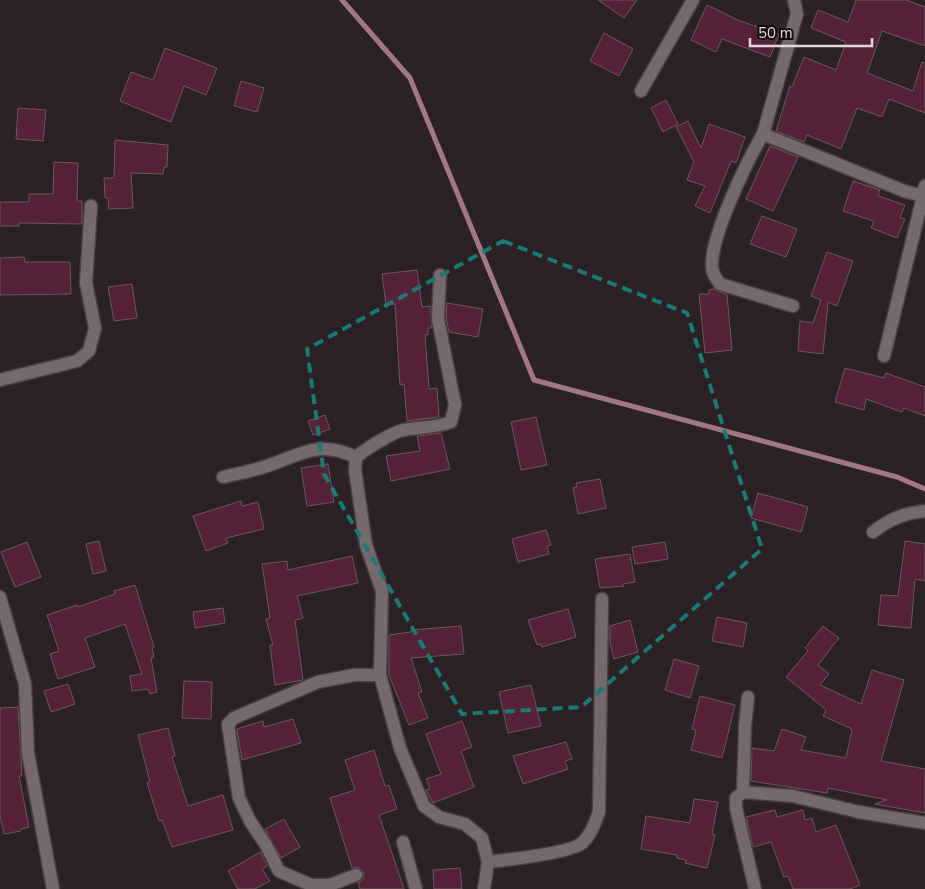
<svg xmlns="http://www.w3.org/2000/svg" width="925" height="889" viewBox="0 0 925 889" font-family="'Nunito Sans',sans-serif">
	<style>
		.lines { fill: none; stroke-linecap: round; stroke-linejoin: round }
		.stream { stroke: #a27887; stroke-width: 5 }
		.building { fill: #562237; stroke: #695b5f }
		.street-casing { stroke: #494043; stroke-width: 15 }
		.street { stroke: #76696d; stroke-width: 12 }
		.marked { fill: none; stroke: #197b73; stroke-width: 4; stroke-dasharray: 10 6; stroke-linejoin: round }
	</style>
	<rect width="100%" height="100%" fill="#2c2124"/>
	<g class="lines">
		<path class="stream" d="M 342,0 L 410,78 L 534,380 L 897,477 L 925,489"/>
	</g>
	<g class="building">
		<path d="M 598,0 L 637,0 L 624,18 Z"/>
		<path d="M 856,0 L 906,0 L 925,7 L 925,46 L 882,31 L 867,73 L 913,91 L 922,62 L 925,63 L 925,113 L 889,99 L 882,117 L 857,108 L 841,149 L 807,135 L 804,142 L 776,131 L 790,86 L 792,87 L 804,57 L 836,70 L 846,42 L 811,28 L 818,10 L 848,22 Z"/>
		<path d="M 707,5 L 740,21 L 779,34 L 770,57 L 722,39 L 716,52 L 691,40 Z"/>
		<path d="M 604,33 L 633,49 L 619,76 L 590,61 Z"/>
		<path d="M 165,48 L 217,68 L 206,95 L 184,86 L 171,122 L 120,101 L 131,72 L 153,80 Z"/>
		<path d="M 241,81 L 264,88 L 257,112 L 234,106 Z"/>
		<path d="M 666,100 L 678,124 L 663,132 L 651,108 Z"/>
		<path d="M 18,108 L 46,110 L 43,141 L 16,139 Z"/>
		<path d="M 688,121 L 701,148 L 709,124 L 745,137 L 736,163 L 731,161 L 710,213 L 695,206 L 705,186 L 687,180 L 694,162 L 676,127 Z"/>
		<path d="M 115,140 L 168,145 L 167,167 L 164,167 L 163,174 L 131,173 L 133,208 L 109,209 L 108,198 L 105,198 L 104,178 L 114,178 Z"/>
		<path d="M 770,146 L 798,157 L 773,211 L 746,199 Z"/>
		<path d="M 54,162 L 78,163 L 77,201 L 82,201 L 82,224 L 19,223 L 19,226 L 0,226 L 0,202 L 29,202 L 29,194 L 53,194 Z"/>
		<path d="M 853,181 L 880,190 L 878,196 L 905,205 L 900,218 L 905,219 L 897,238 L 871,228 L 874,221 L 843,211 Z"/>
		<path d="M 762,216 L 797,229 L 786,257 L 750,244 Z"/>
		<path d="M 827,252 L 853,261 L 837,306 L 828,302 L 823,354 L 798,351 L 800,321 L 813,323 L 821,300 L 811,296 Z"/>
		<path d="M 24,257 L 25,262 L 70,262 L 71,294 L 0,295 L 0,258 Z"/>
		<path d="M 417,270 L 422,307 L 430,306 L 432,328 L 428,328 L 428,335 L 425,335 L 429,389 L 437,388 L 439,417 L 407,421 L 404,384 L 400,385 L 395,304 L 386,305 L 382,274 Z"/>
		<path d="M 132,284 L 137,318 L 114,321 L 108,287 Z"/>
		<path d="M 714,289 L 727,295 L 732,350 L 705,353 L 699,294 L 709,294 L 709,290 Z"/>
		<path d="M 447,303 L 483,309 L 478,337 L 449,332 L 446,318 Z"/>
		<path d="M 845,368 L 884,378 L 886,373 L 925,387 L 925,416 L 904,408 L 902,412 L 866,399 L 864,410 L 835,402 Z"/>
		<path d="M 325,415 L 330,429 L 313,435 L 308,421 Z"/>
		<path d="M 536,417 L 547,465 L 521,470 L 511,422 Z"/>
		<path d="M 441,433 L 450,469 L 391,481 L 386,456 L 420,451 L 417,436 Z"/>
		<path d="M 328,464 L 334,502 L 307,506 L 301,468 Z"/>
		<path d="M 600,479 L 606,508 L 578,514 L 573,488 L 577,487 L 576,483 Z"/>
		<path d="M 758,493 L 808,507 L 801,532 L 751,518 Z"/>
		<path d="M 241,501 L 242,506 L 258,502 L 264,529 L 226,538 L 228,543 L 206,551 L 193,516 Z"/>
		<path d="M 546,530 L 551,545 L 547,546 L 549,554 L 518,562 L 512,539 Z"/>
		<path d="M 99,541 L 106,571 L 93,574 L 86,544 Z"/>
		<path d="M 905,541 L 925,544 L 925,581 L 915,579 L 911,628 L 878,625 L 881,595 L 898,596 Z"/>
		<path d="M 27,542 L 41,577 L 15,587 L 1,552 Z"/>
		<path d="M 665,542 L 668,559 L 635,564 L 632,547 Z"/>
		<path d="M 630,554 L 635,582 L 623,584 L 624,586 L 600,588 L 595,559 Z"/>
		<path d="M 352,556 L 358,583 L 297,596 L 303,618 L 295,620 L 303,680 L 275,685 L 270,645 L 273,645 L 266,619 L 270,618 L 262,564 L 287,561 L 288,570 Z"/>
		<path d="M 135,585 L 154,647 L 152,648 L 154,657 L 151,658 L 157,692 L 150,694 L 148,689 L 132,691 L 130,676 L 142,674 L 125,624 L 85,638 L 95,667 L 58,679 L 50,654 L 59,651 L 47,615 L 77,605 L 78,607 L 115,594 L 114,591 Z"/>
		<path d="M 223,608 L 225,623 L 195,628 L 193,612 Z"/>
		<path d="M 568,609 L 576,637 L 542,647 L 541,644 L 537,645 L 528,620 Z"/>
		<path d="M 717,617 L 747,623 L 743,647 L 712,641 Z"/>
		<path d="M 630,620 L 638,652 L 614,659 L 610,643 L 610,626 Z"/>
		<path d="M 461,626 L 464,654 L 411,658 L 422,692 L 418,693 L 428,718 L 409,725 L 389,675 L 389,635 L 411,632 L 411,630 Z"/>
		<path d="M 823,626 L 839,638 L 818,665 L 829,674 L 820,685 L 861,704 L 872,670 L 904,680 L 881,761 L 925,769 L 925,813 L 875,804 L 887,800 L 828,788 L 827,793 L 751,781 L 752,748 L 774,751 L 782,729 L 806,737 L 801,750 L 846,758 L 852,729 L 823,716 L 826,710 L 786,677 L 808,651 L 805,648 Z"/>
		<path d="M 674,659 L 699,666 L 690,698 L 665,690 Z"/>
		<path d="M 184,681 L 212,682 L 211,719 L 182,718 Z"/>
		<path d="M 68,684 L 75,704 L 51,712 L 44,691 Z"/>
		<path d="M 531,685 L 541,726 L 508,733 L 499,692 Z"/>
		<path d="M 700,696 L 735,705 L 722,758 L 691,750 L 696,730 L 692,729 Z"/>
		<path d="M 18,707 L 22,776 L 19,776 L 29,827 L 21,829 L 21,831 L 4,834 L 0,816 L 0,708 Z"/>
		<path d="M 293,719 L 301,743 L 242,760 L 237,729 L 263,721 L 264,727 Z"/>
		<path d="M 462,721 L 472,747 L 461,751 L 474,787 L 433,803 L 426,790 L 430,789 L 426,779 L 441,774 L 426,734 Z"/>
		<path d="M 168,728 L 175,756 L 172,757 L 188,806 L 223,795 L 233,830 L 172,847 L 162,820 L 159,821 L 147,783 L 150,782 L 138,735 Z"/>
		<path d="M 566,742 L 572,759 L 565,761 L 568,769 L 523,784 L 513,756 Z"/>
		<path d="M 374,750 L 385,786 L 389,785 L 397,809 L 379,815 L 404,889 L 360,889 L 358,883 L 363,880 L 364,873 L 358,867 L 352,868 L 330,798 L 355,790 L 345,760 Z"/>
		<path d="M 694,799 L 718,802 L 712,834 L 715,835 L 707,868 L 685,863 L 686,860 L 677,858 L 677,855 L 641,849 L 646,816 L 690,823 Z"/>
		<path d="M 775,810 L 777,817 L 803,810 L 805,820 L 812,818 L 816,832 L 836,825 L 860,885 L 850,889 L 793,889 L 788,876 L 784,877 L 771,842 L 753,847 L 746,817 Z"/>
		<path d="M 284,819 L 300,847 L 281,858 L 265,829 Z"/>
		<path d="M 260,852 L 267,866 L 262,869 L 270,881 L 255,889 L 238,889 L 228,871 Z"/>
		<path d="M 460,868 L 462,889 L 434,889 L 433,870 Z"/>
	</g>
	<g class="lines">
		<defs>
			<g id="street">
				<path d="M 641,91 L 693,0"/>
				<path d="M 763,134 L 797,14 L 794,0"/>
				<path d="M 440,275 L 438,319 L 455,405 L 451,422 C 435,428 420,427 404,430 C 392,432 366,449 356,457 L 355,470 L 366,545 L 382,591 L 380,675 L 400,748 L 424,806 L 439,817 L 465,824 L 482,838 L 488,862 L 484,889"/>
				<path d="M 793,306 L 720,284 C 715,277 711,272 712,263 C 713,232 746,163 763,134 L 904,191 L 923,196 L 925,186"/>
				<path d="M 884,356 L 923,196"/>
				<path d="M 0,380 L 77,361 L 89,351 L 95,328 L 86,283 L 91,206"/>
				<path d="M 223,477 C 237,474 251,471 264,467 C 301,455 317,439 356,457"/>
				<path d="M 873,532 C 890,519 904,513 925,511"/>
				<path d="M 0,597 L 25,684 L 28,753 L 53,889"/>
				<path d="M 748,697 L 745,727 L 743,792 L 736,798 L 736,808 L 755,889"/>
				<path d="M 743,792 L 793,796 L 859,812 L 925,823"/>
				<path d="M 403,842 L 416,889"/>
				<path d="M 488,862 C 506,860 571,853 582,843 C 591,835 595,823 599,812 L 602,599"/>
				<path d="M 356,875 L 330,885 L 311,885 L 279,871 L 266,845 L 250,821 L 239,798 L 228,724 L 234,718 L 318,682 L 354,675 L 380,675"/>
			</g>
		</defs>
		<use href="#street" class="street-casing"/>
		<use href="#street" class="street"/>
	</g>
	<path class="marked" d="M 503,241 L 687,313 L 762,549 L 581,707 L 462,714 L 324,474 L 307,349 Z"/>
	<path d="M750 38v8h122v-8" fill="none" stroke="#e0d8da" stroke-width="2.5"/>
	<text x="758" y="38" font-size="15" fill="#e0d8da" stroke="#110c0e" stroke-width="4" paint-order="stroke">50 m</text>
</svg>
